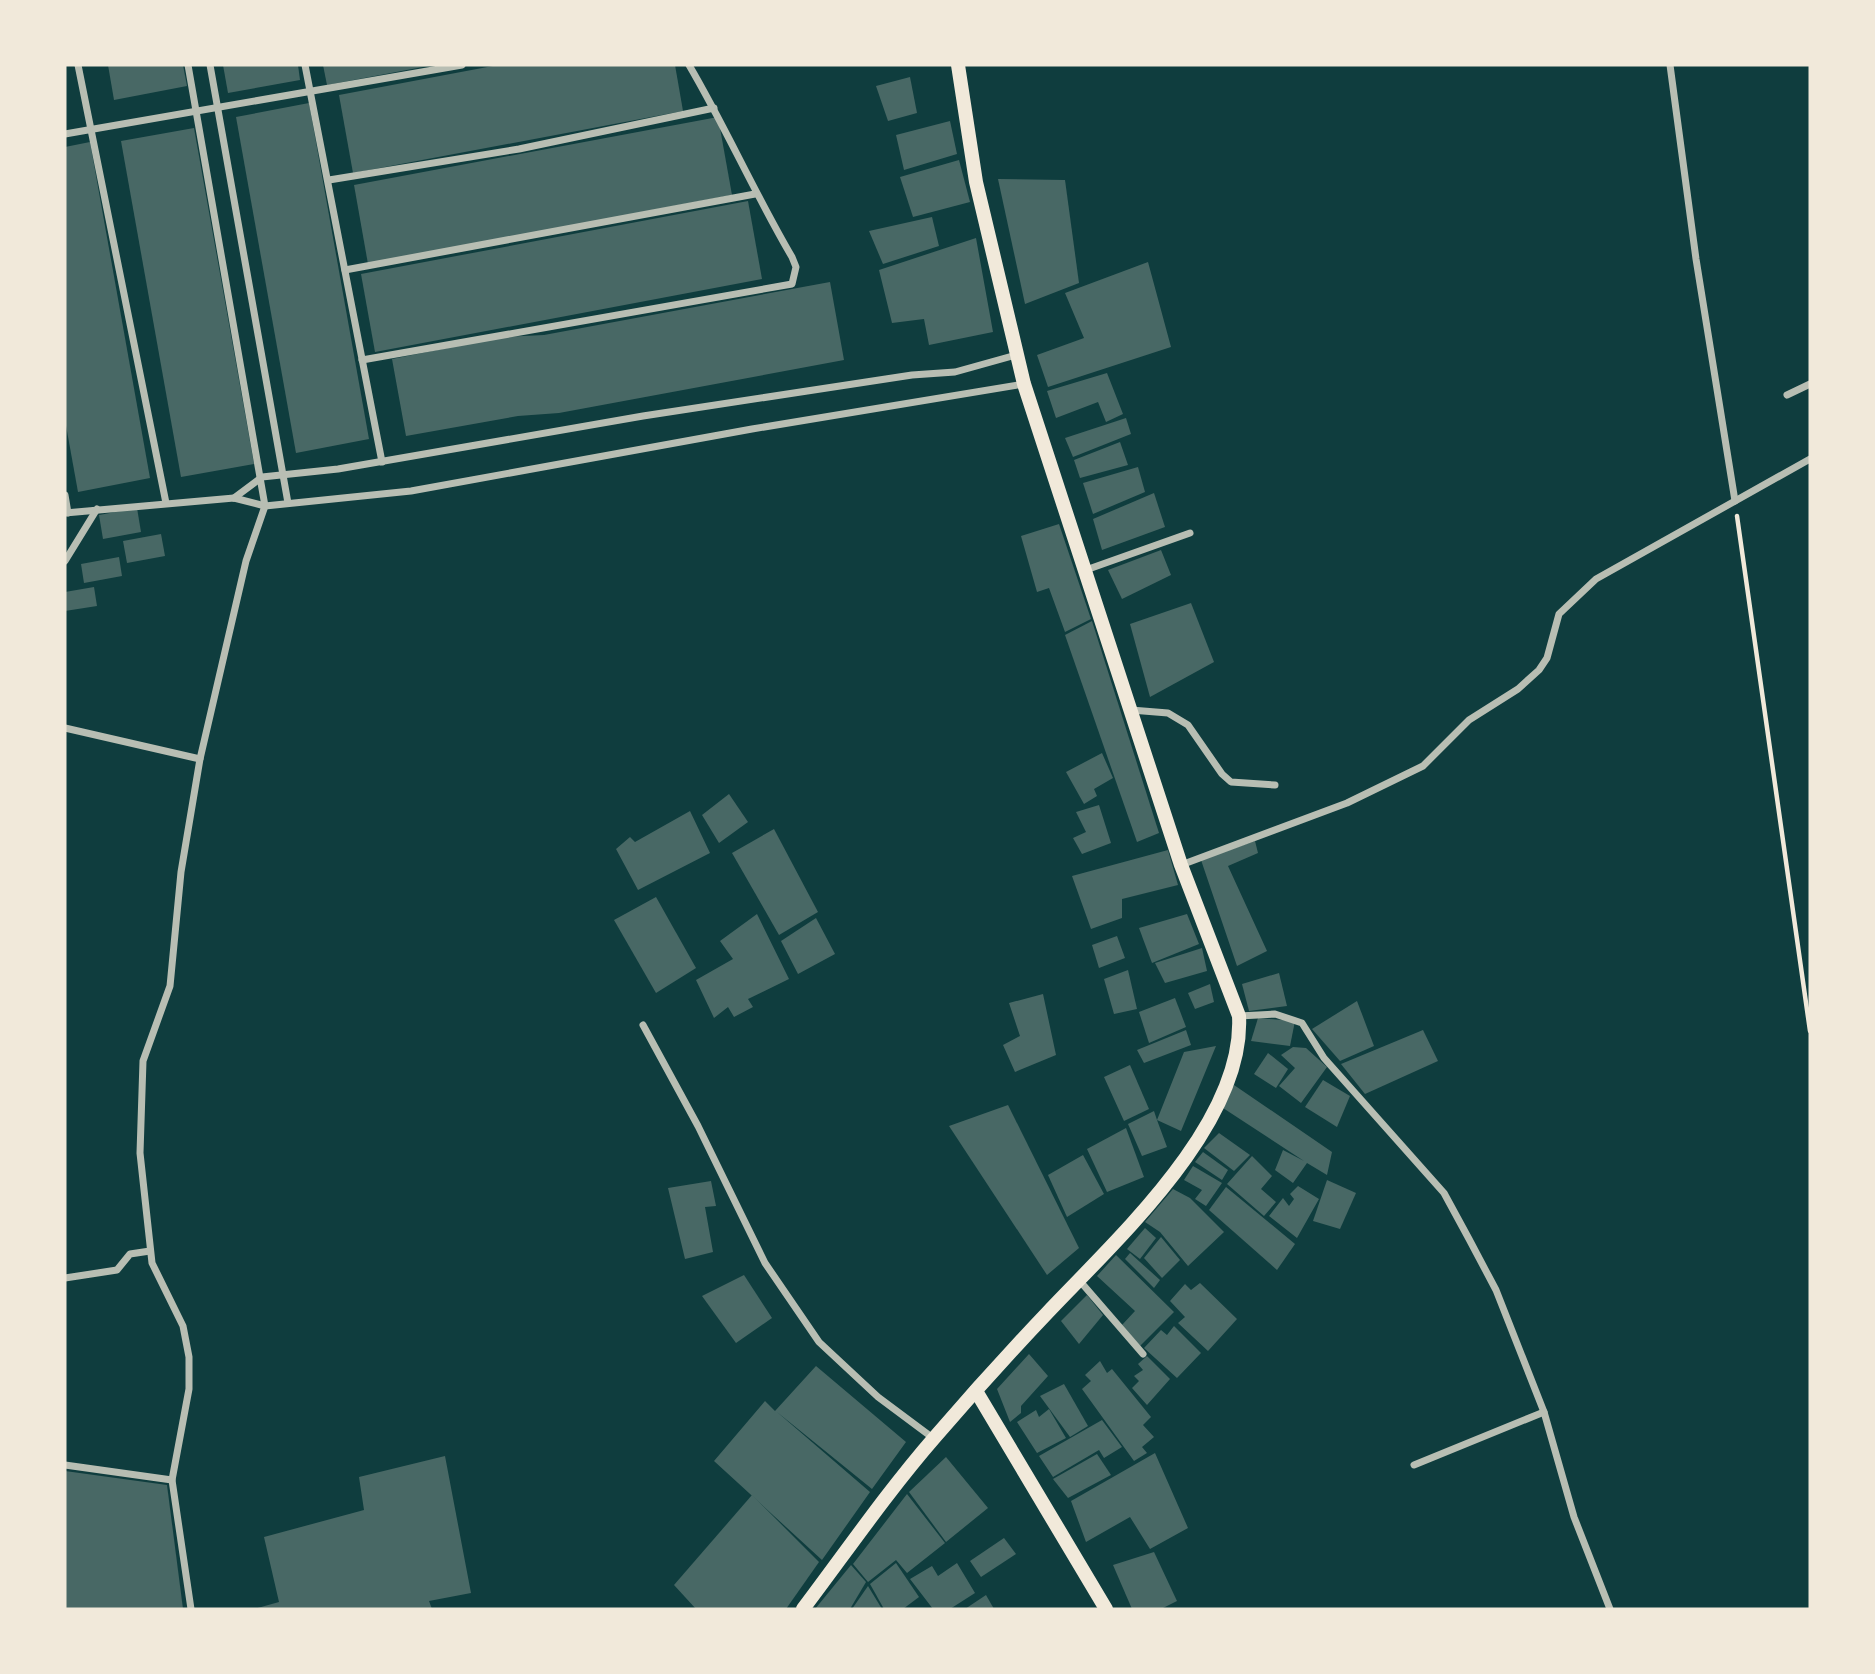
<svg xmlns="http://www.w3.org/2000/svg" width="1875" height="1674" viewBox="0 0 1875 1674" font-family="'Nunito Sans',sans-serif">
	<style>
		.building { fill: #486865 }
		.lines { fill: none; stroke-linecap: round; stroke-linejoin: round }
		.path { stroke: #f1e9da; stroke-width: 4.5 }
		.minor { stroke: #b8beb3; stroke-width: 7 }
		.secondary { stroke: #f1e9da; stroke-width: 14 }
	</style>
	<rect width="100%" height="100%" fill="#0f3d3e"/>
	<g class="building">
		<path d="M 108,65 L 183,65 L 187,86 L 114,100 Z"/>
		<path d="M 223,65 L 298,65 L 300,80 L 228,93 Z"/>
		<path d="M 323,65 L 428,65 L 428,66 L 327,85 Z"/>
		<path d="M 498,65 L 675,65 L 683,111 L 353,173 L 339,95 Z"/>
		<path d="M 910,77 L 917,113 L 888,121 L 876,86 Z"/>
		<path d="M 309,103 L 369,439 L 296,453 L 236,117 Z"/>
		<path d="M 718,117 L 732,195 L 368,264 L 354,185 Z"/>
		<path d="M 950,121 L 957,154 L 904,170 L 896,135 Z"/>
		<path d="M 194,128 L 254,464 L 181,477 L 121,141 Z"/>
		<path d="M 90,142 L 150,478 L 78,492 L 65,420 L 65,147 Z"/>
		<path d="M 959,160 L 970,202 L 913,217 L 900,177 Z"/>
		<path d="M 998,179 L 1065,180 L 1079,283 L 1025,304 Z"/>
		<path d="M 748,201 L 762,279 L 375,352 L 361,274 Z"/>
		<path d="M 932,217 L 939,246 L 883,264 L 869,231 Z"/>
		<path d="M 976,238 L 993,332 L 929,345 L 924,319 L 892,323 L 879,270 Z"/>
		<path d="M 1148,262 L 1171,347 L 1048,387 L 1037,355 L 1084,338 L 1065,293 Z"/>
		<path d="M 830,282 L 844,360 L 559,413 L 518,416 L 406,436 L 392,359 L 503,337 L 544,335 Z"/>
		<path d="M 1107,373 L 1123,414 L 1106,422 L 1098,402 L 1056,418 L 1047,391 Z"/>
		<path d="M 1126,418 L 1131,434 L 1073,457 L 1065,438 Z"/>
		<path d="M 1120,442 L 1128,465 L 1080,478 L 1074,460 Z"/>
		<path d="M 1138,467 L 1145,492 L 1093,514 L 1083,483 Z"/>
		<path d="M 1154,493 L 1165,527 L 1102,550 L 1093,519 Z"/>
		<path d="M 137,508 L 141,532 L 103,539 L 99,515 Z"/>
		<path d="M 1059,524 L 1091,619 L 1065,632 L 1049,588 L 1037,592 L 1021,536 Z"/>
		<path d="M 161,534 L 165,556 L 127,563 L 123,541 Z"/>
		<path d="M 1161,550 L 1171,575 L 1122,599 L 1108,570 Z"/>
		<path d="M 119,557 L 122,576 L 84,583 L 81,564 Z"/>
		<path d="M 94,587 L 97,606 L 65,611 L 65,592 Z"/>
		<path d="M 1191,603 L 1214,662 L 1150,697 L 1130,624 Z"/>
		<path d="M 1092,621 L 1159,833 L 1137,842 L 1065,635 Z"/>
		<path d="M 1102,753 L 1113,778 L 1094,789 L 1097,796 L 1084,804 L 1066,772 Z"/>
		<path d="M 729,794 L 748,822 L 719,843 L 702,815 Z"/>
		<path d="M 1099,805 L 1111,843 L 1082,854 L 1073,838 L 1086,832 L 1076,812 Z"/>
		<path d="M 690,811 L 710,853 L 638,890 L 616,849 L 630,837 L 635,842 Z"/>
		<path d="M 774,829 L 818,912 L 779,935 L 732,853 Z"/>
		<path d="M 1255,841 L 1258,853 L 1228,866 L 1267,951 L 1237,966 L 1201,860 Z"/>
		<path d="M 1168,850 L 1178,885 L 1122,899 L 1122,918 L 1091,929 L 1072,876 Z"/>
		<path d="M 656,897 L 696,968 L 656,993 L 614,920 Z"/>
		<path d="M 757,914 L 789,979 L 748,999 L 753,1007 L 734,1017 L 728,1007 L 714,1018 L 696,980 L 733,959 L 720,941 Z"/>
		<path d="M 1187,914 L 1199,944 L 1152,963 L 1139,928 Z"/>
		<path d="M 816,918 L 835,954 L 798,974 L 781,941 Z"/>
		<path d="M 1117,936 L 1125,958 L 1099,968 L 1092,945 Z"/>
		<path d="M 1202,948 L 1207,971 L 1165,983 L 1155,963 Z"/>
		<path d="M 1128,970 L 1137,1009 L 1114,1014 L 1104,979 Z"/>
		<path d="M 1279,973 L 1287,1006 L 1249,1011 L 1242,984 Z"/>
		<path d="M 1210,984 L 1214,1002 L 1195,1009 L 1188,993 Z"/>
		<path d="M 1043,994 L 1056,1055 L 1015,1072 L 1003,1045 L 1020,1036 L 1009,1003 Z"/>
		<path d="M 1175,998 L 1186,1027 L 1149,1043 L 1139,1012 Z"/>
		<path d="M 1357,1001 L 1374,1046 L 1340,1061 L 1312,1029 Z"/>
		<path d="M 1258,1018 L 1295,1021 L 1290,1046 L 1251,1041 Z"/>
		<path d="M 1186,1030 L 1191,1045 L 1144,1063 L 1137,1050 Z"/>
		<path d="M 1423,1030 L 1438,1061 L 1365,1094 L 1341,1064 Z"/>
		<path d="M 1216,1046 L 1181,1131 L 1157,1120 L 1167,1147 L 1142,1156 L 1128,1124 L 1154,1111 L 1157,1120 L 1184,1052 Z"/>
		<path d="M 1293,1047 L 1306,1048 L 1327,1067 L 1301,1103 L 1279,1086 L 1295,1068 L 1281,1055 Z"/>
		<path d="M 1268,1053 L 1288,1069 L 1276,1088 L 1254,1074 Z"/>
		<path d="M 1130,1065 L 1149,1109 L 1124,1121 L 1104,1077 Z"/>
		<path d="M 1323,1080 L 1350,1096 L 1337,1127 L 1305,1107 Z"/>
		<path d="M 1234,1085 L 1332,1152 L 1327,1175 L 1307,1163 L 1293,1183 L 1275,1170 L 1283,1150 L 1304,1161 L 1223,1108 Z"/>
		<path d="M 1008,1105 L 1079,1248 L 1047,1275 L 949,1126 Z"/>
		<path d="M 1126,1128 L 1144,1177 L 1107,1192 L 1087,1149 Z"/>
		<path d="M 1219,1133 L 1250,1155 L 1234,1171 L 1204,1148 Z"/>
		<path d="M 1203,1152 L 1228,1170 L 1222,1180 L 1195,1162 Z"/>
		<path d="M 1083,1155 L 1104,1194 L 1067,1217 L 1048,1175 Z"/>
		<path d="M 1252,1156 L 1272,1176 L 1261,1189 L 1276,1202 L 1264,1216 L 1227,1184 Z"/>
		<path d="M 1193,1166 L 1222,1183 L 1206,1206 L 1195,1199 L 1202,1190 L 1184,1180 Z"/>
		<path d="M 1327,1180 L 1356,1193 L 1340,1229 L 1313,1221 Z"/>
		<path d="M 711,1181 L 716,1206 L 705,1207 L 713,1252 L 685,1259 L 668,1188 Z"/>
		<path d="M 1298,1186 L 1319,1199 L 1297,1238 L 1269,1216 L 1283,1198 L 1289,1206 L 1294,1199 L 1290,1194 Z"/>
		<path d="M 1226,1187 L 1295,1244 L 1277,1270 L 1209,1210 Z"/>
		<path d="M 1173,1189 L 1190,1198 L 1224,1232 L 1188,1266 L 1160,1232 L 1145,1222 Z"/>
		<path d="M 1145,1228 L 1156,1238 L 1140,1259 L 1127,1249 Z"/>
		<path d="M 1161,1237 L 1180,1260 L 1162,1278 L 1144,1258 Z"/>
		<path d="M 1130,1253 L 1160,1280 L 1154,1288 L 1125,1259 Z"/>
		<path d="M 1116,1255 L 1174,1312 L 1140,1346 L 1122,1325 L 1135,1311 L 1097,1276 Z"/>
		<path d="M 744,1275 L 772,1318 L 736,1343 L 702,1296 Z"/>
		<path d="M 1200,1283 L 1237,1319 L 1208,1351 L 1178,1323 L 1185,1317 L 1170,1301 L 1185,1284 L 1191,1290 Z"/>
		<path d="M 1087,1295 L 1103,1315 L 1079,1344 L 1061,1321 Z"/>
		<path d="M 1174,1326 L 1201,1353 L 1177,1378 L 1144,1348 L 1161,1330 L 1167,1335 Z"/>
		<path d="M 1029,1354 L 1048,1376 L 1021,1406 L 1021,1413 L 1010,1422 L 997,1389 Z"/>
		<path d="M 1147,1356 L 1170,1379 L 1147,1405 L 1132,1388 L 1139,1381 L 1134,1376 L 1143,1370 L 1138,1364 Z"/>
		<path d="M 1100,1361 L 1107,1373 L 1112,1369 L 1151,1417 L 1143,1425 L 1154,1437 L 1142,1447 L 1147,1453 L 1134,1461 L 1082,1389 L 1091,1381 L 1085,1375 Z"/>
		<path d="M 816,1366 L 906,1442 L 872,1489 L 777,1412 L 870,1492 L 822,1560 L 714,1461 L 765,1401 L 775,1411 Z"/>
		<path d="M 1064,1384 L 1088,1426 L 1070,1437 L 1040,1396 Z"/>
		<path d="M 1049,1409 L 1066,1438 L 1037,1453 L 1017,1422 L 1036,1410 L 1039,1417 Z"/>
		<path d="M 1102,1420 L 1122,1447 L 1104,1458 L 1099,1450 L 1053,1477 L 1039,1456 Z"/>
		<path d="M 1155,1453 L 1188,1528 L 1150,1549 L 1130,1517 L 1086,1542 L 1071,1501 Z"/>
		<path d="M 1097,1454 L 1111,1475 L 1068,1498 L 1053,1479 Z"/>
		<path d="M 445,1456 L 471,1593 L 429,1601 L 432,1609 L 254,1609 L 279,1602 L 264,1537 L 364,1510 L 359,1477 Z"/>
		<path d="M 946,1457 L 988,1508 L 946,1542 L 909,1492 Z"/>
		<path d="M 65,1471 L 167,1485 L 183,1609 L 65,1609 Z"/>
		<path d="M 907,1494 L 945,1543 L 907,1573 L 896,1560 L 868,1582 L 853,1564 Z"/>
		<path d="M 752,1495 L 819,1562 L 786,1609 L 696,1609 L 674,1585 Z"/>
		<path d="M 1004,1538 L 1016,1554 L 981,1577 L 970,1561 Z"/>
		<path d="M 1154,1552 L 1177,1601 L 1161,1609 L 1132,1609 L 1113,1565 Z"/>
		<path d="M 896,1563 L 919,1597 L 903,1609 L 884,1609 L 870,1584 Z"/>
		<path d="M 957,1563 L 975,1593 L 950,1609 L 933,1609 L 910,1579 L 932,1566 L 938,1576 Z"/>
		<path d="M 851,1565 L 866,1582 L 850,1609 L 815,1609 Z"/>
		<path d="M 868,1586 L 882,1609 L 852,1609 Z"/>
		<path d="M 986,1595 L 994,1609 L 965,1609 Z"/>
	</g>
	<g class="lines">
		<path class="path" d="M 1737,516 L 1810,1031"/>
		<g class="minor">
			<path d="M 78,65 L 166,503"/>
			<path d="M 188,65 L 265,506 L 246,561 L 200,759 L 181,872 L 170,986 L 143,1061 L 140,1153 L 152,1263 L 183,1326 L 189,1357 L 189,1389 L 172,1480 L 191,1609"/>
			<path d="M 210,65 L 288,503"/>
			<path d="M 305,65 L 382,462"/>
			<path d="M 1670,65 L 1696,259 L 1735,501"/>
			<path d="M 65,134 L 462,65"/>
			<path d="M 329,180 L 519,149 L 714,108"/>
			<path d="M 345,270 L 755,194"/>
			<path d="M 362,360 L 792,284 L 796,267 L 792,257 C 755,194 726,128 689,65"/>
			<path d="M 1787,395 L 1810,384"/>
			<path d="M 65,495 L 68,513"/>
			<path d="M 234,498 L 262,477 L 338,469 L 643,416 L 912,375 L 955,372 L 1016,355"/>
			<path d="M 65,513 L 234,498 L 265,506 L 411,491 L 752,429 L 1024,384"/>
			<path d="M 65,561 L 97,509"/>
			<path d="M 1083,571 L 1190,533"/>
			<path d="M 1131,710 L 1168,713 L 1188,725 L 1222,774 L 1231,782 L 1275,785"/>
			<path d="M 65,728 L 200,759"/>
			<path d="M 1181,865 L 1347,803 L 1423,766 L 1469,720 L 1518,689 L 1539,670 L 1547,658 L 1559,614 L 1596,579 L 1810,459"/>
			<path d="M 1239,1016 L 1275,1014 L 1302,1023 L 1324,1058 L 1444,1193 L 1469,1239 L 1496,1290 L 1544,1412 L 1574,1517 L 1610,1609"/>
			<path d="M 643,1025 L 698,1126 L 765,1263 L 819,1342 L 878,1397 L 933,1438"/>
			<path d="M 65,1278 L 117,1270 L 130,1254 L 150,1251"/>
			<path d="M 1079,1280 L 1143,1354"/>
			<path d="M 65,1465 L 172,1480"/>
			<path d="M 1414,1465 L 1544,1412"/>
		</g>
		<g class="secondary">
			<path d="M 976,1391 L 1106,1609"/>
			<path d="M 803,1609 C 846,1552 888,1491 935,1437 C 972,1394 1010,1352 1049,1311 C 1117,1239 1245,1123 1239,1016 L 1181,865 L 1024,384 L 976,182 L 958,65"/>
		</g>
	</g>
	<rect width="1875" height="1674" fill="none" stroke="#f1e9da" stroke-width="133"/>
</svg>
